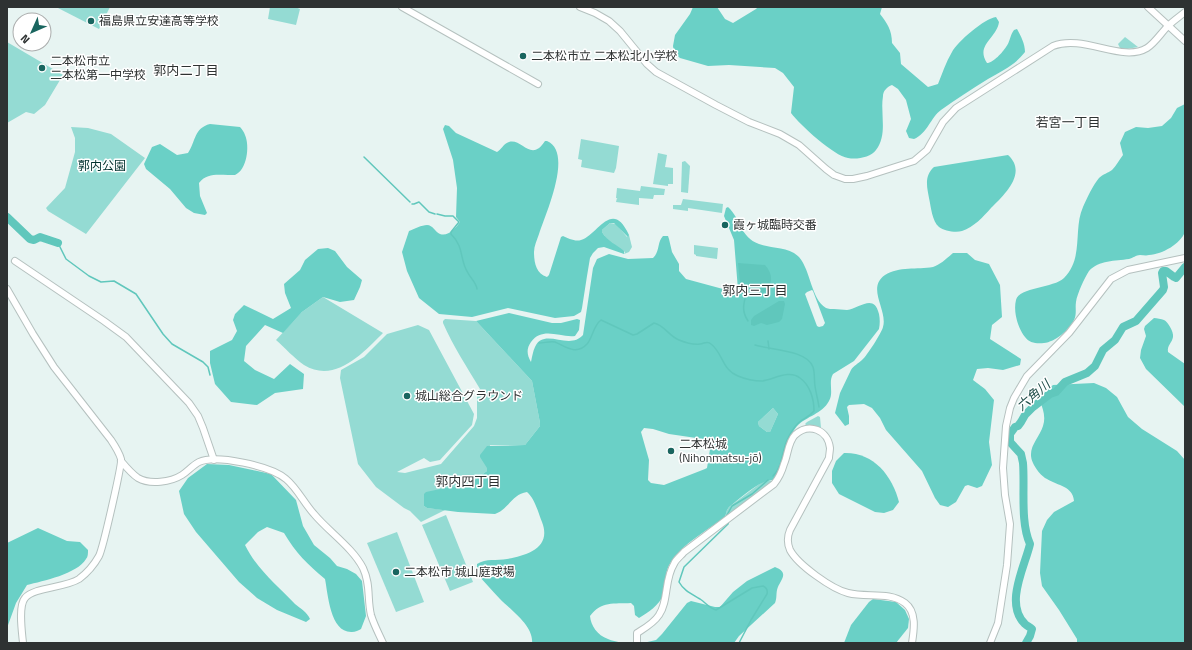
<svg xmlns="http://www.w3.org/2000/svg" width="1192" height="650" viewBox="0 0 1192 650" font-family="'Titillium Web','Noto Sans JP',sans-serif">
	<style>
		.green { fill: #94dbd3 }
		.forest { fill: #6ad0c6; fill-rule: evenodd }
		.water { fill: #60c7bc }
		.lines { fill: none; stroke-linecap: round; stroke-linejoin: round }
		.stream { stroke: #60c7bc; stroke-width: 1.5 }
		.river { stroke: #60c7bc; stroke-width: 8 }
		.secondary-casing { stroke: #b5c1bf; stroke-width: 8 }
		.secondary { stroke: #fff; stroke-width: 6 }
		.poi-dot { fill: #19655f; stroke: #fff; stroke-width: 1.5 }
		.labels { text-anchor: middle; stroke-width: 3; stroke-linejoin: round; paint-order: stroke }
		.poi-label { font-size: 12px; fill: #2e3232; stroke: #fff; text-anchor: start }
		.park-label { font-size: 12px; fill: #00312d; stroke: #fff }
		.neighbourhood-label { font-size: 13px; fill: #2e3232; stroke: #fff }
		.water-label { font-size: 13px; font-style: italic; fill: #214f4a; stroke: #fff }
	</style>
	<rect width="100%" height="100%" fill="#e7f4f2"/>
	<g class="green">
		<path d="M 56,7 L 110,7 L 99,29 Z"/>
		<path d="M 270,7 L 295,7 L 300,9 L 296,25 L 268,19 Z"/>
		<path d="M 1125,37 L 1138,47 L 1127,49 L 1120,48 L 1118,44 Z"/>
		<path d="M 7,42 L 63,75 L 45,105 L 34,114 L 26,112 L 7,123 Z"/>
		<path d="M 71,127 L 88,128 L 111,134 L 145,158 L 86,234 L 48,211 L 46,208 L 65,188 L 75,152 L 75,138 Z"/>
		<path d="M 581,139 L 619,146 L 616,168 L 614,173 L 581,167 L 582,160 L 578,159 Z"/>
		<path d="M 658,153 L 667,155 L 665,167 L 673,168 L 673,184 L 668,184 L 668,186 L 653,184 Z"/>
		<path d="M 685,161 L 690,166 L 688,193 L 681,192 L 682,162 Z"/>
		<path d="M 641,186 L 665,189 L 664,195 L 654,195 L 653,199 L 639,198 L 639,205 L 616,202 L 617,198 L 627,199 L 616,198 L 617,188 L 640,191 Z"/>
		<path d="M 683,199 L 723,204 L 722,213 L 688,208 L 688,211 L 673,209 L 673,205 L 681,205 Z"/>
		<path d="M 610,223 L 616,224 L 627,237 L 629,235 L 632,247 L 629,252 L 624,254 L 625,252 L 608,241 L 602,232 L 602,230 Z"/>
		<path d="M 694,245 L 718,248 L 717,259 L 696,256 L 696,255 L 694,254 Z"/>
		<path d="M 323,297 L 383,333 C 363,353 335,384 304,365 C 294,358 285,348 276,340 L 302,312 Z"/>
		<path d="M 445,319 L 476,321 L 532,381 L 540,423 L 540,426 L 525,445 L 490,445 L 487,471 L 466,486 L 424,495 L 424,506 L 427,508 L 445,510 L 421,522 L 410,511 L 404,508 L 376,487 L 358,464 L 340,378 L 341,370 L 364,357 L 387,334 L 418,325 L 429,330 L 474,414 L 472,425 L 440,460 L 430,462 L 424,458 L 397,472 L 405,473 L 441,464 L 474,426 L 477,418 L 477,391 L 480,389 C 467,367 453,346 443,323 L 443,321 Z"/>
		<path d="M 773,408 L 778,414 L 770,432 L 767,432 L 759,426 L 758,422 Z"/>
		<path d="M 818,416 L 820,417 L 821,428 L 813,425 L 806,425 L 805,424 L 807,422 Z"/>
		<path d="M 768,480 L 772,481 L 763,489 L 725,517 L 727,510 L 729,507 L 762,482 Z"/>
		<path d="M 446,515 L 473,582 L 450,591 L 422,525 Z"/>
		<path d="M 397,532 L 424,602 L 396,612 L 367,543 Z"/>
	</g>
	<g class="forest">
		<path d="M 693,7 L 717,7 L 725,19 L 733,23 L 756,9 L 758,7 L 882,7 L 880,14 C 887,23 892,30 892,43 L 900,53 L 901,64 L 928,87 L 938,84 C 942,74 946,62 952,52 C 957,42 985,18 996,17 L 999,22 C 997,38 975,45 987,63 C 993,63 1003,52 1006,47 C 1010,42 1010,35 1014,30 L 1017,29 C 1021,36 1025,44 1025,52 C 1015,65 1002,71 988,79 C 972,89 956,99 941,110 C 931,117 927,134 914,139 L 909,138 L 906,131 L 911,119 L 906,100 L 898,89 L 892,85 C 887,87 883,91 883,96 C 880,114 888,134 876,150 C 871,157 857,160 848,158 C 834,156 800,125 791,113 L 794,87 L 783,73 L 775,68 L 729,65 L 708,66 L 680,58 L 674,52 L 673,46 L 675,35 L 690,14 Z"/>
		<path d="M 1185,104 L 1185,232 C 1180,244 1163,254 1149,255 C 1146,256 1143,255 1140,255 C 1136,255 1133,258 1129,259 C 1115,261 1099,260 1089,271 C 1085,277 1077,294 1076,302 C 1075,308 1077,314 1074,320 C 1069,330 1055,342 1044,343 C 1037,344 1029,343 1025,337 C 1018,328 1013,312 1016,300 C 1019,287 1054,288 1064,278 C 1084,258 1073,229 1083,207 C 1087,198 1093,185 1099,178 C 1103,174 1108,173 1112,170 C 1116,166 1119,160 1123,155 L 1120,143 L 1125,132 L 1136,127 L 1148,128 L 1162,126 L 1171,118 L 1177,108 Z"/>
		<path d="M 210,124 L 240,127 C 242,129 244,132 245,135 C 250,146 247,170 235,175 C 233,175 230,175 228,175 C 217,175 207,173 199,183 L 200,196 L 207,213 L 205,215 L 194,213 L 186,208 L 170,189 L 146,169 L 144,164 L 152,147 L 160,144 L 177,155 L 188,153 C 196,141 194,128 210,124 Z"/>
		<path d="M 445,125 L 449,126 L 456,133 L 497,152 C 501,150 504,143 509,142 C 522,138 531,163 545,141 L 547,141 C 574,152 545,215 539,234 C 537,240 534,246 534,252 C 534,262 536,274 547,277 L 549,275 L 561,237 L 563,236 C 568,238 575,242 581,240 C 598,235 612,198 629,235 L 628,237 L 614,223 L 610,223 L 602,230 L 602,232 C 608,242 616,244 624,251 L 624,254 L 604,247 L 598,248 L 593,253 L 590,258 L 587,276 L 582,308 L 581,312 L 574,316 L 555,318 L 508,308 L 472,317 L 439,314 L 419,298 L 407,271 L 402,252 L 409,231 C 414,229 422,225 427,225 C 433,225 435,232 440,234 C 448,237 456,228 460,222 L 456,217 L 457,188 L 453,160 L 443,129 Z"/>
		<path d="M 1008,155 C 1028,173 1004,195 991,208 C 983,217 974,227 962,231 C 956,233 944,231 939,227 C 932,221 931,207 929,198 C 927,187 924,176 934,167 Z"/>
		<path d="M 728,207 C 741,219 740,237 759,244 C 772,249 788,246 799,257 C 811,271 811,299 826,308 C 828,309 832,309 834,309 C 838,309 843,310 847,310 C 860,308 874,293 879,314 C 880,319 880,324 879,329 L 854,361 L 833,374 C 828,382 834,393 829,401 C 822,414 807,416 797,426 C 783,443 786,463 773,480 C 759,480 740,499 729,507 L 727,510 L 725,517 C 708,530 682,544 671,562 C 664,572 666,584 663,595 C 660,605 647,613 639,618 L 635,615 L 634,606 L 631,603 C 614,604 601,601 590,616 C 591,626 597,635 608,639 C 612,641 616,641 621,643 L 532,643 C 534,626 511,610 500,599 C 492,591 485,582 477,574 L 477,564 C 486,558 497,561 507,559 C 527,555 552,548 542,522 C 538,512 535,499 527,492 C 512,494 509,509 495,514 L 458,512 L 427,508 L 424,506 L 424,494 L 426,492 L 445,488 L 466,486 L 487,471 L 487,468 L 480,457 L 480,455 L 487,446 L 525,445 L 540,426 L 540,423 L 532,381 L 476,321 L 509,313 L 552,323 L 561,323 L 577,319 L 580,320 L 579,330 L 575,336 C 560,338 543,326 531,342 C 526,349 527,355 531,362 C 532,357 533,351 535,347 C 544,327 569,351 583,335 L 593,268 L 597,259 L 609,254 L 628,259 L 653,258 C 660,252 657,242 663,236 L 668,236 L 669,239 L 672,252 L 679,264 L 679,271 L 686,279 L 734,292 L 736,292 L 738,290 L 734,240 L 724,216 L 726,208 ZM 812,290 L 813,291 L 825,323 L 823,326 L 819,327 L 817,326 L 805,294 L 807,292 ZM 773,408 L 778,414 L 770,432 L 767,432 L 759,426 L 758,422 ZM 644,428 L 653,429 L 669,434 L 710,440 L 711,443 L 707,468 L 705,469 L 664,485 L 651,483 L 648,480 L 649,460 L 641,432 Z"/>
		<path d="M 328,248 L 335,251 L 347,267 L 362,280 L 360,287 L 354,300 L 340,302 L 323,297 L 302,312 L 283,333 L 265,325 L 246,346 L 244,361 L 255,370 L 274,379 L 290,364 L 304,374 L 303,389 L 275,393 L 257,405 L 231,402 L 215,384 L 210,363 L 210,351 L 232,340 L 237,331 L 233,320 L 235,314 L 244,305 L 273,319 L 291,308 L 285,293 L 284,284 L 300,270 L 305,260 L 318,249 Z"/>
		<path d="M 953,253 L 967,253 L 975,260 L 989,264 L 1000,285 L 1002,317 L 992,325 L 990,339 L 1021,359 L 1020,365 L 1003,370 L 988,368 L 977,369 L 973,380 L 985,389 L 994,400 L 989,442 L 992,465 L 982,486 L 977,488 L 968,485 L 965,486 L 956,502 L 948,507 L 940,505 L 935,498 L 922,471 L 886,430 L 880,418 L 872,408 L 864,404 L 849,405 L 847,407 L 849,416 L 849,424 L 845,426 L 835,413 L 840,393 L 851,370 C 854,365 858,364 862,360 C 867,356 882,332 883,327 C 888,310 866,288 885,275 C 899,266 917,270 933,267 C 940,265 947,258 953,253 Z"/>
		<path d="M 1154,318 C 1157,318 1161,319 1164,320 C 1168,322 1174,332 1173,337 C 1172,343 1167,345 1168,352 L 1185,364 L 1185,407 L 1146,369 L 1140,358 L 1141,350 L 1146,336 L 1144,329 L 1145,326 Z"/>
		<path d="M 1094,383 L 1106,388 L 1117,397 L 1128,417 L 1142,429 L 1177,451 L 1185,460 L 1185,643 L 1077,643 L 1077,639 L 1059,610 L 1042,586 L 1040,573 L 1042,531 L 1047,520 L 1054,512 L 1074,501 C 1073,486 1058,486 1047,479 C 1042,477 1035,468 1033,463 C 1026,448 1039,439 1043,426 C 1046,417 1043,409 1040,401 L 1045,392 L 1053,385 Z"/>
		<path d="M 844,453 C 873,452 892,475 899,502 L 893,510 L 884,513 L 875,512 L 839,494 L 832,483 L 832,471 L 836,461 Z"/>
		<path d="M 207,464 L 229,465 L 271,474 L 296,500 L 303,526 L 314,545 L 330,558 L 337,566 L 347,569 L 356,574 L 362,581 L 366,616 L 361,629 C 359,630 355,632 352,632 C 330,633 328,594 325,579 C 308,565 295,552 284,533 L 267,527 L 258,532 L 245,545 C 256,568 278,586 295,604 C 301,609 307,612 310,619 L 306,622 L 277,610 L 257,598 L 239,582 L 196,532 L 184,514 L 179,491 L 188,478 Z"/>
		<path d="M 38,528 L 67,541 L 80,542 L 88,550 C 88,553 88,557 86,559 C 77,574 43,581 27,585 L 16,603 L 7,628 L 7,543 Z"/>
		<path d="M 775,567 C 791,573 779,581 777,590 C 776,595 777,598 775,603 L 739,636 L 734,643 L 643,643 L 656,640 L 662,634 L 687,603 L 691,601 L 715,607 L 720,607 L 733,592 L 747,581 Z"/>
		<path d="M 873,599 L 896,602 L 905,610 L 909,619 L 908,628 L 896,643 L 844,643 L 851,625 L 869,602 Z"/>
	</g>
	<g class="water">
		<path d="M 738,263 L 765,265 C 782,283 760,304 741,293 Z"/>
		<path d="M 779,301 L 784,301 L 785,304 L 782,319 L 779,322 L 767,325 L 761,323 L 754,326 L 751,325 L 751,320 L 754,316 Z"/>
	</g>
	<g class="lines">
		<g class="stream">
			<path d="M 364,157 L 410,202"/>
			<path d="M 412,204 L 414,204 L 419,202 L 429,212 L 435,214"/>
			<path d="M 437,214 L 445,216 L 453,216 L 459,222 L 451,232 L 451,234 C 465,248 459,259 468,273 C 471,279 476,282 477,289"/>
			<path d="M 58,243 L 66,259 L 89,276 L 101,282 L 114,281 L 136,294 L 163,334 L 172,344 L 203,362 L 208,367 L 210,375"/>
			<path d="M 746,295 C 743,305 742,312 748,321"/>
			<path d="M 768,341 L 769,349"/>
			<path d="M 539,343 C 544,343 550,341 555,342 C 565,346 576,356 587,344 C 593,337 593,326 601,320 L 633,335 L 637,334 L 654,323 C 664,325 669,336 679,340 C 684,342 694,345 700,344 C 704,344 707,340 711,344 C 723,353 722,370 738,376 C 745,379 754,381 762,381 C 773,380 789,369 800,378 C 810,385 814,399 814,411 C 810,416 807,417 802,420 C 796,424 791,432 788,438 C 782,449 783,467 773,476"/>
			<path d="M 755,345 C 771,350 807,350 813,367 C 815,373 814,380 815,386 C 816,393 818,400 819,407"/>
			<path d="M 728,516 L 727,515 L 732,506 L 752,494 L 768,480"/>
			<path d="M 729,520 L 728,524 L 684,567 L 679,582 C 684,591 692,594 700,599 C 706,603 709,608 716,610 L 752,588 L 763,586 C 767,588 768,590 767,594 L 751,620 L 739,643"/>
		</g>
		<g class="river">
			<path d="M 7,217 L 30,239 L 34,240 L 40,237 L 58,243"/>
			<path d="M 1026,643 L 1030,636 L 1032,629 C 1030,627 1027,626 1025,624 C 1004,604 1025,566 1030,544 C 1020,522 1025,487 1023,463 L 1021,454 L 1010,442 L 1010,434 L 1015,427 L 1018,426 L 1021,422 L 1025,415 L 1033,407 L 1050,394 L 1056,392 L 1065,382 L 1087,373 L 1095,366 L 1103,350 L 1115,340 L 1123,327 L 1136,321 L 1163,290 L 1164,287 L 1162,273 L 1163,271 L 1166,271 L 1174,277 L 1176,278 L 1185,267"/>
		</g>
		<defs>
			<g id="secondary">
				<path d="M 402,7 L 538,84"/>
				<path d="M 580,7 L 595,13 L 609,21 L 620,31 L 647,64 L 656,72 L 716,105 L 749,122 L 780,134 L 799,145 L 826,169 L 834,175 L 845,179 L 853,179 L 867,176 L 914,161 L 927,150 L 943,122 L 956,108 L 1053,46 C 1084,34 1122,63 1147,48 C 1155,43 1161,33 1168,26 C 1173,21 1179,17 1185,12"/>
				<path d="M 1148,7 L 1185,41"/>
				<path d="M 15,261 L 104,321 L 126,337 L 189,403 L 198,416 L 203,428 L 214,460"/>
				<path d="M 7,289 L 33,334 L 54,367 L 111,440 C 115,446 119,452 121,459 C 122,465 103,548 99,556 C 94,565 87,573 79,579 C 65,588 34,587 25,598 C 18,606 22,632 23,643"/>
				<path d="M 121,461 C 126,467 132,474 138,478 C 150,485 171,482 182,475 C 188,471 193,465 199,462 C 216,454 271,466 286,479 C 297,488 304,503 314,514 C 329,532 352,547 363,568 C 371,585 367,598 371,615 C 374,625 379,634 383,643"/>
				<path d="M 637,643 L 637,633 C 645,628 654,623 659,615 C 669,600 664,580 674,564 C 676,559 681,556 684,552 L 774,484 C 779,478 782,471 784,464 C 788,455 788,442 795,435 C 809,422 828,430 830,448 C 830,451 829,455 829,458 L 790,530 C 787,537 787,543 790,550 C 798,565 832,589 848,593 C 867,598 889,591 905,603 C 917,612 914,630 912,643"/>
				<path d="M 990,643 L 998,623 L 1007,565 L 1010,524 L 1005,495 L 1003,468 L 1006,426 L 1010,408 L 1014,398 L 1027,376 L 1069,333 L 1111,279 L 1128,270 L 1185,258"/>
			</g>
		</defs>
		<use href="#secondary" class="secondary-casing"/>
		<use href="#secondary" class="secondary"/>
	</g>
	<g class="poi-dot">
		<circle cx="91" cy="21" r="4"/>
		<circle cx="523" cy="56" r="4"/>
		<circle cx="42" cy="68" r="4"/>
		<circle cx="725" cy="225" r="4"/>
		<circle cx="407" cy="396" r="4"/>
		<circle cx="671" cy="451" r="4"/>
		<circle cx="396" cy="572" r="4"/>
	</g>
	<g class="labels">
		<g class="poi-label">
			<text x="99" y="25">福島県立安達高等学校</text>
			<text x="531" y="60">二本松市立 二本松北小学校</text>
			<text x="50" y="65">二本松市立<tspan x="50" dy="14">二本松第一中学校</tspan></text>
			<text x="733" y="229">霞ヶ城臨時交番</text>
			<text x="415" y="400">城山総合グラウンド</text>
			<text x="679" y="448">二本松城<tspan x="679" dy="14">(Nihonmatsu-jō)</tspan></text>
			<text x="404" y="576">二本松市 城山庭球場</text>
		</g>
		<g class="park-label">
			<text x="102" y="170">郭内公園</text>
		</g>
		<g class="neighbourhood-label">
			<text x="186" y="75">郭内二丁目</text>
			<text x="1068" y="127">若宮一丁目</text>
			<text x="755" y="295">郭内三丁目</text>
			<text x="468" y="486">郭内四丁目</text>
		</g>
		<g class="water-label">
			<text transform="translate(1033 395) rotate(-41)" y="5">六角川</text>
		</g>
	</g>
	<rect width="1192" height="650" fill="none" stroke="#2e3232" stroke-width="16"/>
	<g transform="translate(32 32) rotate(225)"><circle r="19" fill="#ffffff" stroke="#abadad"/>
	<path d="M0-3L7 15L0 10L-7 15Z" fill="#19655f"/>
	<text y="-6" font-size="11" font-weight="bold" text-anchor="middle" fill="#2e3232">N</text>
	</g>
</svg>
